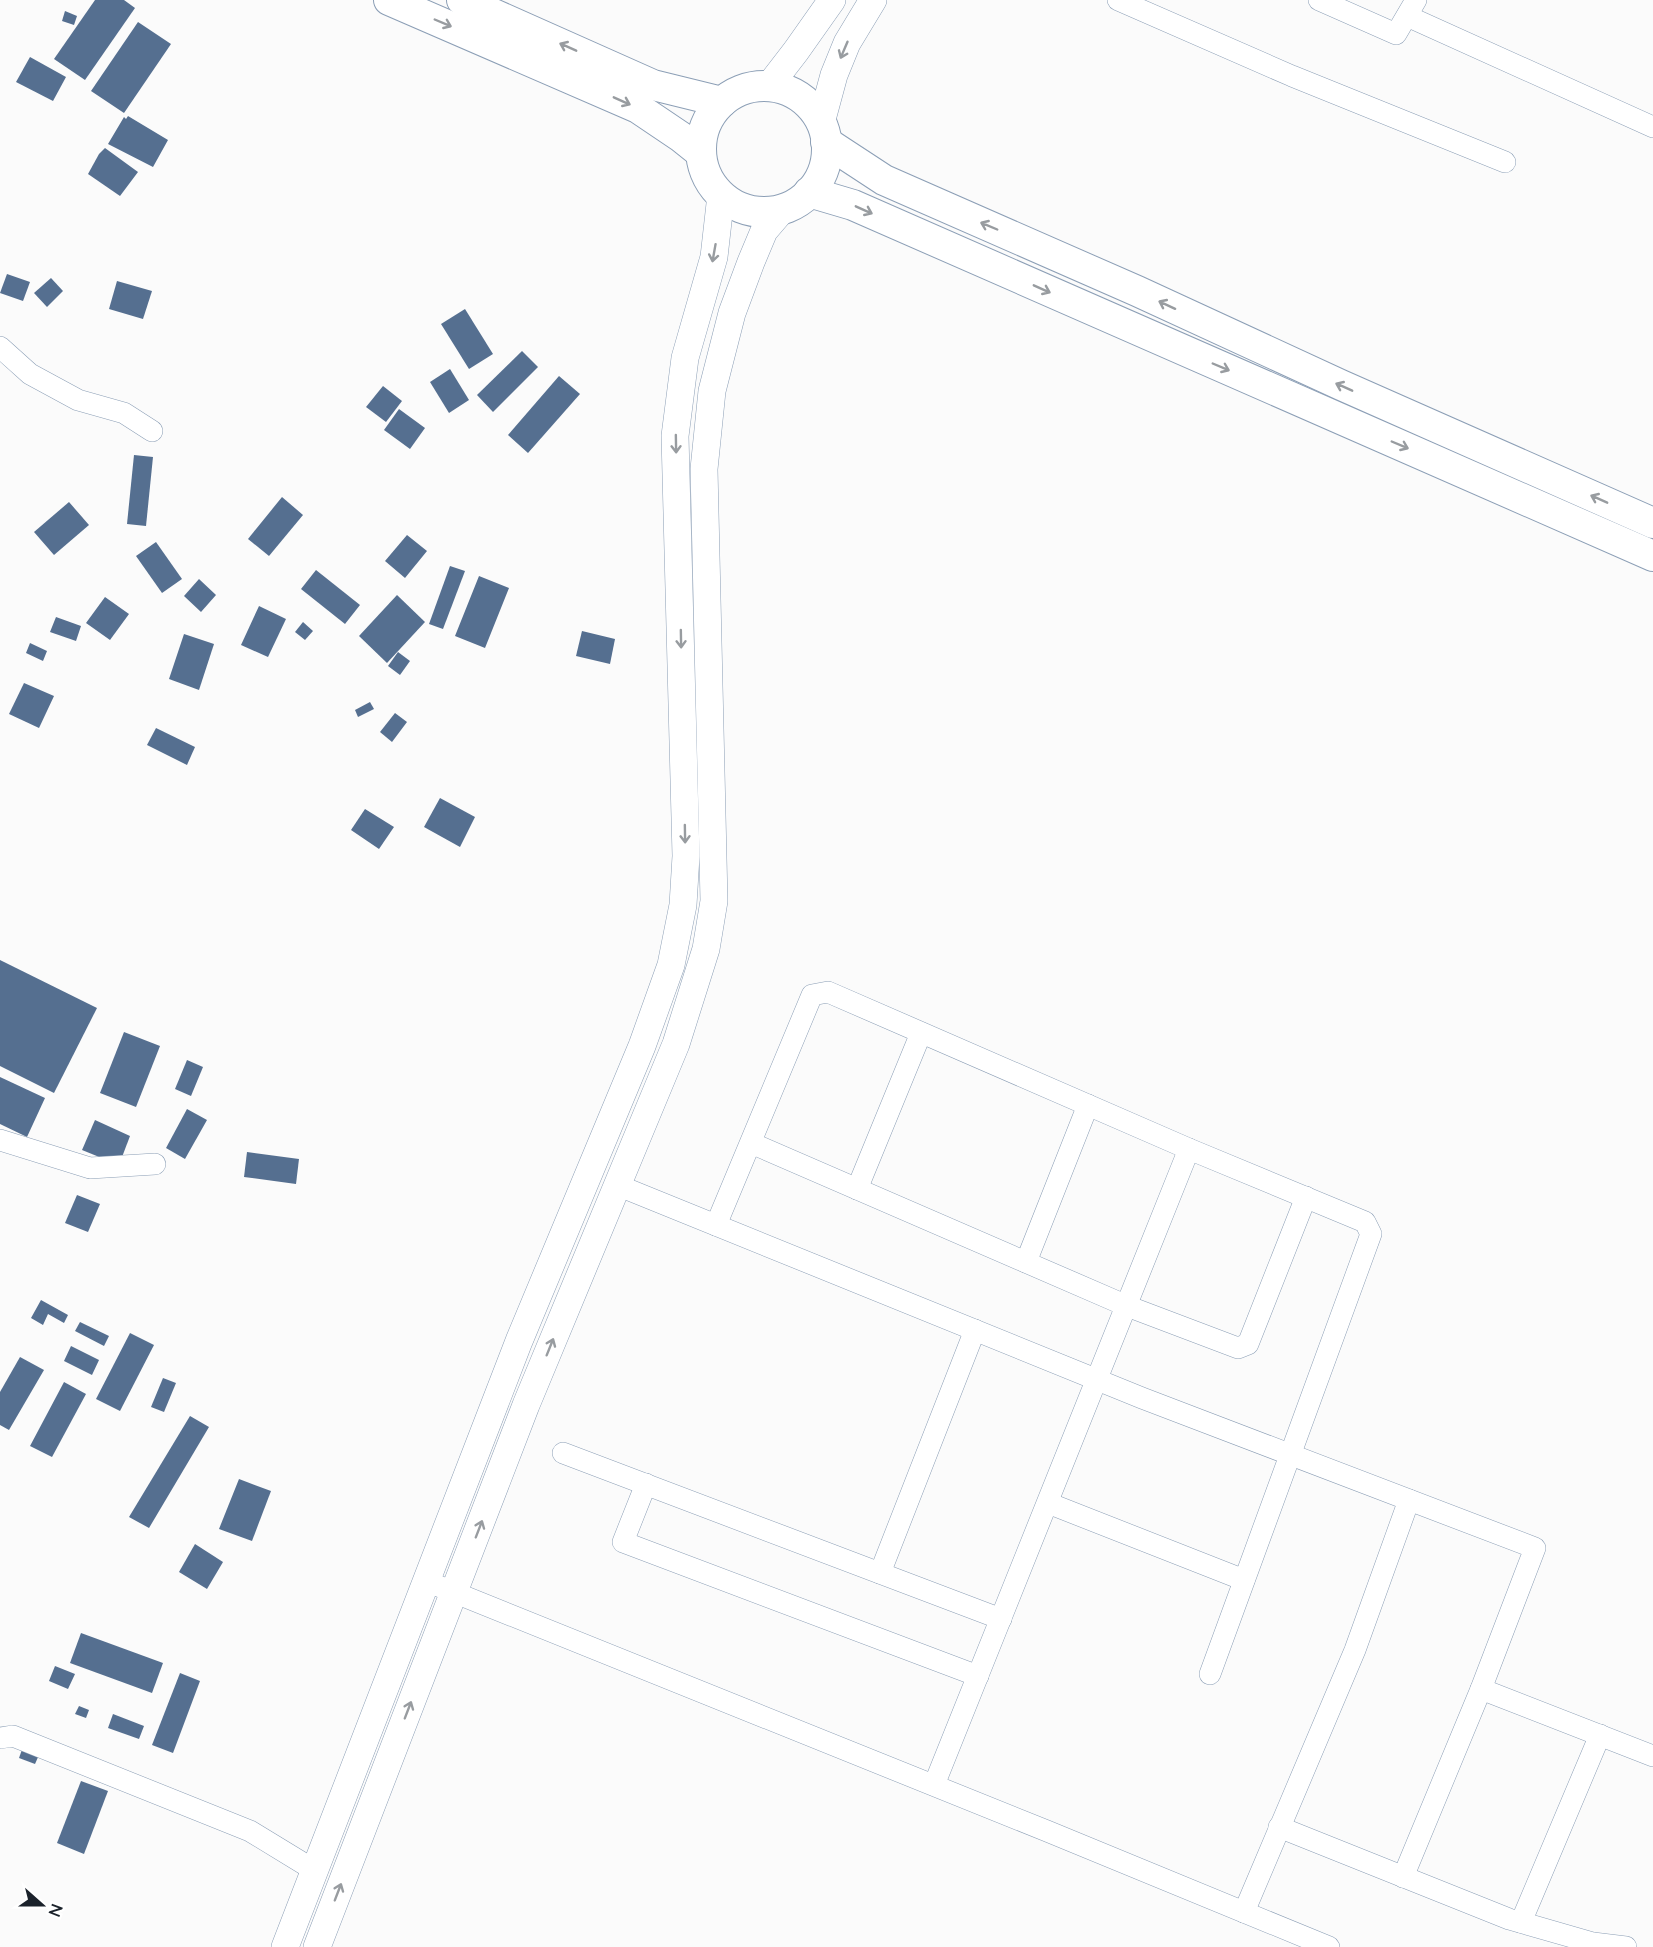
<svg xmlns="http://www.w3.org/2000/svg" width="1653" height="1947" viewBox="0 0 1653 1947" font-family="Lato,sans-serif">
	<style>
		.building { fill: #556f90 }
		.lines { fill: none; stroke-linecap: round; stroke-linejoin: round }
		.minor-casing { stroke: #8c9fb6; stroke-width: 22 }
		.tertiary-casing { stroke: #8c9fb6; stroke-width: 28 }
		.secondary-casing { stroke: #8c9fb6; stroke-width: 32 }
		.minor { stroke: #fff; stroke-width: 21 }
		.tertiary { stroke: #fff; stroke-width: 27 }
		.secondary { stroke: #fff; stroke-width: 30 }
		.oneway { stroke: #989ca0 }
	</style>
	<rect width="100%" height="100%" fill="#fbfbfb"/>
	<g class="building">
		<path d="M 95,0 L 124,0 L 135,8 L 85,80 L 54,59 Z"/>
		<path d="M 65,11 L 77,16 L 74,25 L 62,21 Z"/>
		<path d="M 138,22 L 171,44 L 124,113 L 91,91 Z"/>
		<path d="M 30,57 L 66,77 L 53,101 L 16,82 Z"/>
		<path d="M 128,116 L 168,140 L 153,167 L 108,144 L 124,117 L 126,119 Z"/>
		<path d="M 105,148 L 138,172 L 120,196 L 88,174 L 99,154 Z"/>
		<path d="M 7,274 L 30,282 L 23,301 L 0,293 Z"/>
		<path d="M 51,278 L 63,291 L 47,307 L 34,293 Z"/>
		<path d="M 117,281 L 152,291 L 143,319 L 109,309 Z"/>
		<path d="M 465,309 L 493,354 L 469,369 L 441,324 Z"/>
		<path d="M 522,351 L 538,367 L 493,412 L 477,395 Z"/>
		<path d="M 450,369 L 469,400 L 449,413 L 430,382 Z"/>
		<path d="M 559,376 L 580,394 L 528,453 L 508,435 Z"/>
		<path d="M 383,386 L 402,401 L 386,422 L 366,407 Z"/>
		<path d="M 399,409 L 425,428 L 410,449 L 384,430 Z"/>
		<path d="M 134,455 L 153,457 L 146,526 L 127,524 Z"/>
		<path d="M 282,497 L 303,515 L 269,556 L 248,539 Z"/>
		<path d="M 69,502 L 89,525 L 54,555 L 34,532 Z"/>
		<path d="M 407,535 L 427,551 L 405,578 L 385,561 Z"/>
		<path d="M 156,542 L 182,579 L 162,593 L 136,556 Z"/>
		<path d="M 450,566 L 465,571 L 443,629 L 429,624 Z"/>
		<path d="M 316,570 L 360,605 L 345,624 L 301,589 Z"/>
		<path d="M 479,576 L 509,588 L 485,648 L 455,636 Z"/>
		<path d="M 199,579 L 216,595 L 201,612 L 184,596 Z"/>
		<path d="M 397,595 L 425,622 L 387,663 L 359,636 Z"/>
		<path d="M 105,597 L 129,614 L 110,640 L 86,623 Z"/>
		<path d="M 259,606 L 286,619 L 268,657 L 241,645 Z"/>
		<path d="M 56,617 L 81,626 L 76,641 L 50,632 Z"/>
		<path d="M 303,622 L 313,631 L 305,640 L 295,632 Z"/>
		<path d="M 582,631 L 615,639 L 610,664 L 576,656 Z"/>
		<path d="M 184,634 L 214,644 L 199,690 L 169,679 Z"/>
		<path d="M 30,643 L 47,651 L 43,661 L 26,653 Z"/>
		<path d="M 398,652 L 410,661 L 400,675 L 388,666 Z"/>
		<path d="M 24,683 L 54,696 L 39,728 L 9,714 Z"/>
		<path d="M 370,702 L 374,709 L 358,717 L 355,710 Z"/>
		<path d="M 395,713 L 407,722 L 392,742 L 380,732 Z"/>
		<path d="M 156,728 L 195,747 L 187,765 L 147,745 Z"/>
		<path d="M 440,798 L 475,817 L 460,847 L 424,827 Z"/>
		<path d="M 365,809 L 394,827 L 379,849 L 351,830 Z"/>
		<path d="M 0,960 L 97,1008 L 54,1093 L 0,1066 Z"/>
		<path d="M 124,1032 L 160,1046 L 136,1107 L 100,1093 Z"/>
		<path d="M 187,1060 L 203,1067 L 191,1096 L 175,1089 Z"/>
		<path d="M 0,1077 L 45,1098 L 27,1137 L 0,1124 Z"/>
		<path d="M 187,1109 L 207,1120 L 185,1159 L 166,1148 Z"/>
		<path d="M 95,1120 L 130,1136 L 119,1165 L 82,1150 Z"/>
		<path d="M 247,1152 L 299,1159 L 296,1184 L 244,1177 Z"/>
		<path d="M 77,1195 L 100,1204 L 88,1232 L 65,1223 Z"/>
		<path d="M 41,1300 L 68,1315 L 64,1323 L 48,1314 L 43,1325 L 31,1318 Z"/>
		<path d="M 80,1322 L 109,1336 L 104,1346 L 75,1331 Z"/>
		<path d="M 130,1333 L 154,1345 L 120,1411 L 96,1399 Z"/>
		<path d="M 71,1346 L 99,1360 L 92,1375 L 64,1361 Z"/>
		<path d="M 20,1357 L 44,1370 L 9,1430 L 0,1425 L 0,1392 Z"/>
		<path d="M 163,1378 L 176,1383 L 164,1412 L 151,1407 Z"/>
		<path d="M 64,1382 L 86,1394 L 52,1457 L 30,1446 Z"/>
		<path d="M 190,1416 L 209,1427 L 149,1528 L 129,1517 Z"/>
		<path d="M 239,1479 L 271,1491 L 252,1541 L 219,1529 Z"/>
		<path d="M 195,1544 L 223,1562 L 207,1589 L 179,1572 Z"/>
		<path d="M 81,1633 L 163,1663 L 152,1693 L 70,1663 Z"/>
		<path d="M 55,1666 L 75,1674 L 68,1689 L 49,1681 Z"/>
		<path d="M 180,1673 L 200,1681 L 173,1753 L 152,1745 Z"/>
		<path d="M 79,1706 L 89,1710 L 86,1718 L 75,1714 Z"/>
		<path d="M 113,1714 L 144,1726 L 139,1739 L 108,1728 Z"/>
		<path d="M 25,1741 L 42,1748 L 35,1764 L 19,1758 Z"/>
		<path d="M 81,1781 L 108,1791 L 84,1854 L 57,1843 Z"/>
	</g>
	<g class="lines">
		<defs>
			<g id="minor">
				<path d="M 1118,0 L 1292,76 L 1505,162"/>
				<path d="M 1319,0 L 1396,34 L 1416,0"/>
				<path d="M 1407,16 L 1653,127"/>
				<path d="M 0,347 L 30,374 L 78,400 L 124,413 L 152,431"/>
				<path d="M 0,1140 L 90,1168 L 155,1164"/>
				<path d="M 751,1143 L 1127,1306 L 1238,1348 L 1248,1344 L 1306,1197"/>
				<path d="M 617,1185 L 1142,1398 L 1535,1548 L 1481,1689 L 1403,1877"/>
				<path d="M 857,1189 L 921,1033"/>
				<path d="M 716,1225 L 812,995 L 828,992 L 1189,1149 L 1365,1222 L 1371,1234 L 1210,1674"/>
				<path d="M 1026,1262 L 1088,1105"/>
				<path d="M 563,1453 L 1001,1619"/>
				<path d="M 646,1484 L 623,1542 L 978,1676"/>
				<path d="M 1048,1503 L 1244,1580"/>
				<path d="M 880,1573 L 975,1330"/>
				<path d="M 426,1581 L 1047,1831 L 1329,1947"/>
				<path d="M 1481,1689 L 1653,1756"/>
				<path d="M 0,1738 L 13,1736 L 250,1831 L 314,1870"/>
				<path d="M 934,1785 L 1189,1149"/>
				<path d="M 1279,1827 L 1509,1919 L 1593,1943 L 1626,1947"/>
				<path d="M 1244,1912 L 1355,1650 L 1409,1500"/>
				<path d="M 1521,1922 L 1600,1735"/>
			</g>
			<g id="tertiary">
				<path d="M 769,86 L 796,51 L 832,0"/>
				<path d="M 821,123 L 834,75 L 847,43 L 873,0"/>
				<path d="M 285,1947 L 519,1341 L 642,1046 L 671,965 L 683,905 L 686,856 L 675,436 L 685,358 L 714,257 L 721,195"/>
				<path d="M 317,1947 L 526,1405 L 676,1044 L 706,949 L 714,901 L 704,469 L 712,391 L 732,313 L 751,262 L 764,231 L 782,210"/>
			</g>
			<g id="secondary">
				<path d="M 389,0 L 638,108 L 681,137 L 701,153"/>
				<path d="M 462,0 L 653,85 L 722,102"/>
				<circle cx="764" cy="149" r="63"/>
				<path d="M 826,142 L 884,180 L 1137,291 L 1341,385 L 1653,523"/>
				<path d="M 809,192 L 853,205 L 1653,556"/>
			</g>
		</defs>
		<use href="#minor" class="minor-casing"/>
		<use href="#tertiary" class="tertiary-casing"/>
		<use href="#secondary" class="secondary-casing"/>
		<use href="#minor" class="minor"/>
		<use href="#tertiary" class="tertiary"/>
		<use href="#secondary" class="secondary"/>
	</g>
	<defs><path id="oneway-shaft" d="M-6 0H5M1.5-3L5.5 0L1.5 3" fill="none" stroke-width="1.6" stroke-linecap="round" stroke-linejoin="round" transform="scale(1.5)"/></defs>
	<g class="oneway">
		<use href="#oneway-shaft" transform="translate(443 23) rotate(23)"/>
		<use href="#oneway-shaft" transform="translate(568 47) rotate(-156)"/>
		<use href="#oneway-shaft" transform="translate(844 50) rotate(113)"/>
		<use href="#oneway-shaft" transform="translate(622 101) rotate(24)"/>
		<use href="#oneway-shaft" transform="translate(864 210) rotate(24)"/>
		<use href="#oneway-shaft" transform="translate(989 226) rotate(-157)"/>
		<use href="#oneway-shaft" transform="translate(714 253) rotate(100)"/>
		<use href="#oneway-shaft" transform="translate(1042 289) rotate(24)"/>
		<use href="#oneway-shaft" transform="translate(1167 305) rotate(-155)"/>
		<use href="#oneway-shaft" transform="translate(1221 367) rotate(23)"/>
		<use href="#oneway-shaft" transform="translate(1344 387) rotate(-156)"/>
		<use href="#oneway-shaft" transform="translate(676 444) rotate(89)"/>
		<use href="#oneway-shaft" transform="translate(1400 445) rotate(23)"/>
		<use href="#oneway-shaft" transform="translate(1599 499) rotate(-156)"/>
		<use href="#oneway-shaft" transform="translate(681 639) rotate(89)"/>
		<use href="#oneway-shaft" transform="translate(685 834) rotate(89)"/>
		<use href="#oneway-shaft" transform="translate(550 1347) rotate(-68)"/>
		<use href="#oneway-shaft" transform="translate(479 1529) rotate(-69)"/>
		<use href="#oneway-shaft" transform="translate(408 1710) rotate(-69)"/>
		<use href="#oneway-shaft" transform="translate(338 1892) rotate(-69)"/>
	</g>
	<g transform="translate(42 1905) rotate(111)" stroke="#ffffff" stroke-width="4.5" paint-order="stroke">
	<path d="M0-4.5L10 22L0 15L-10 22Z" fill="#1b222b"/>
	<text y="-9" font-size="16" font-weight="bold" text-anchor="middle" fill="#1b222b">N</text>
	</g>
</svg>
